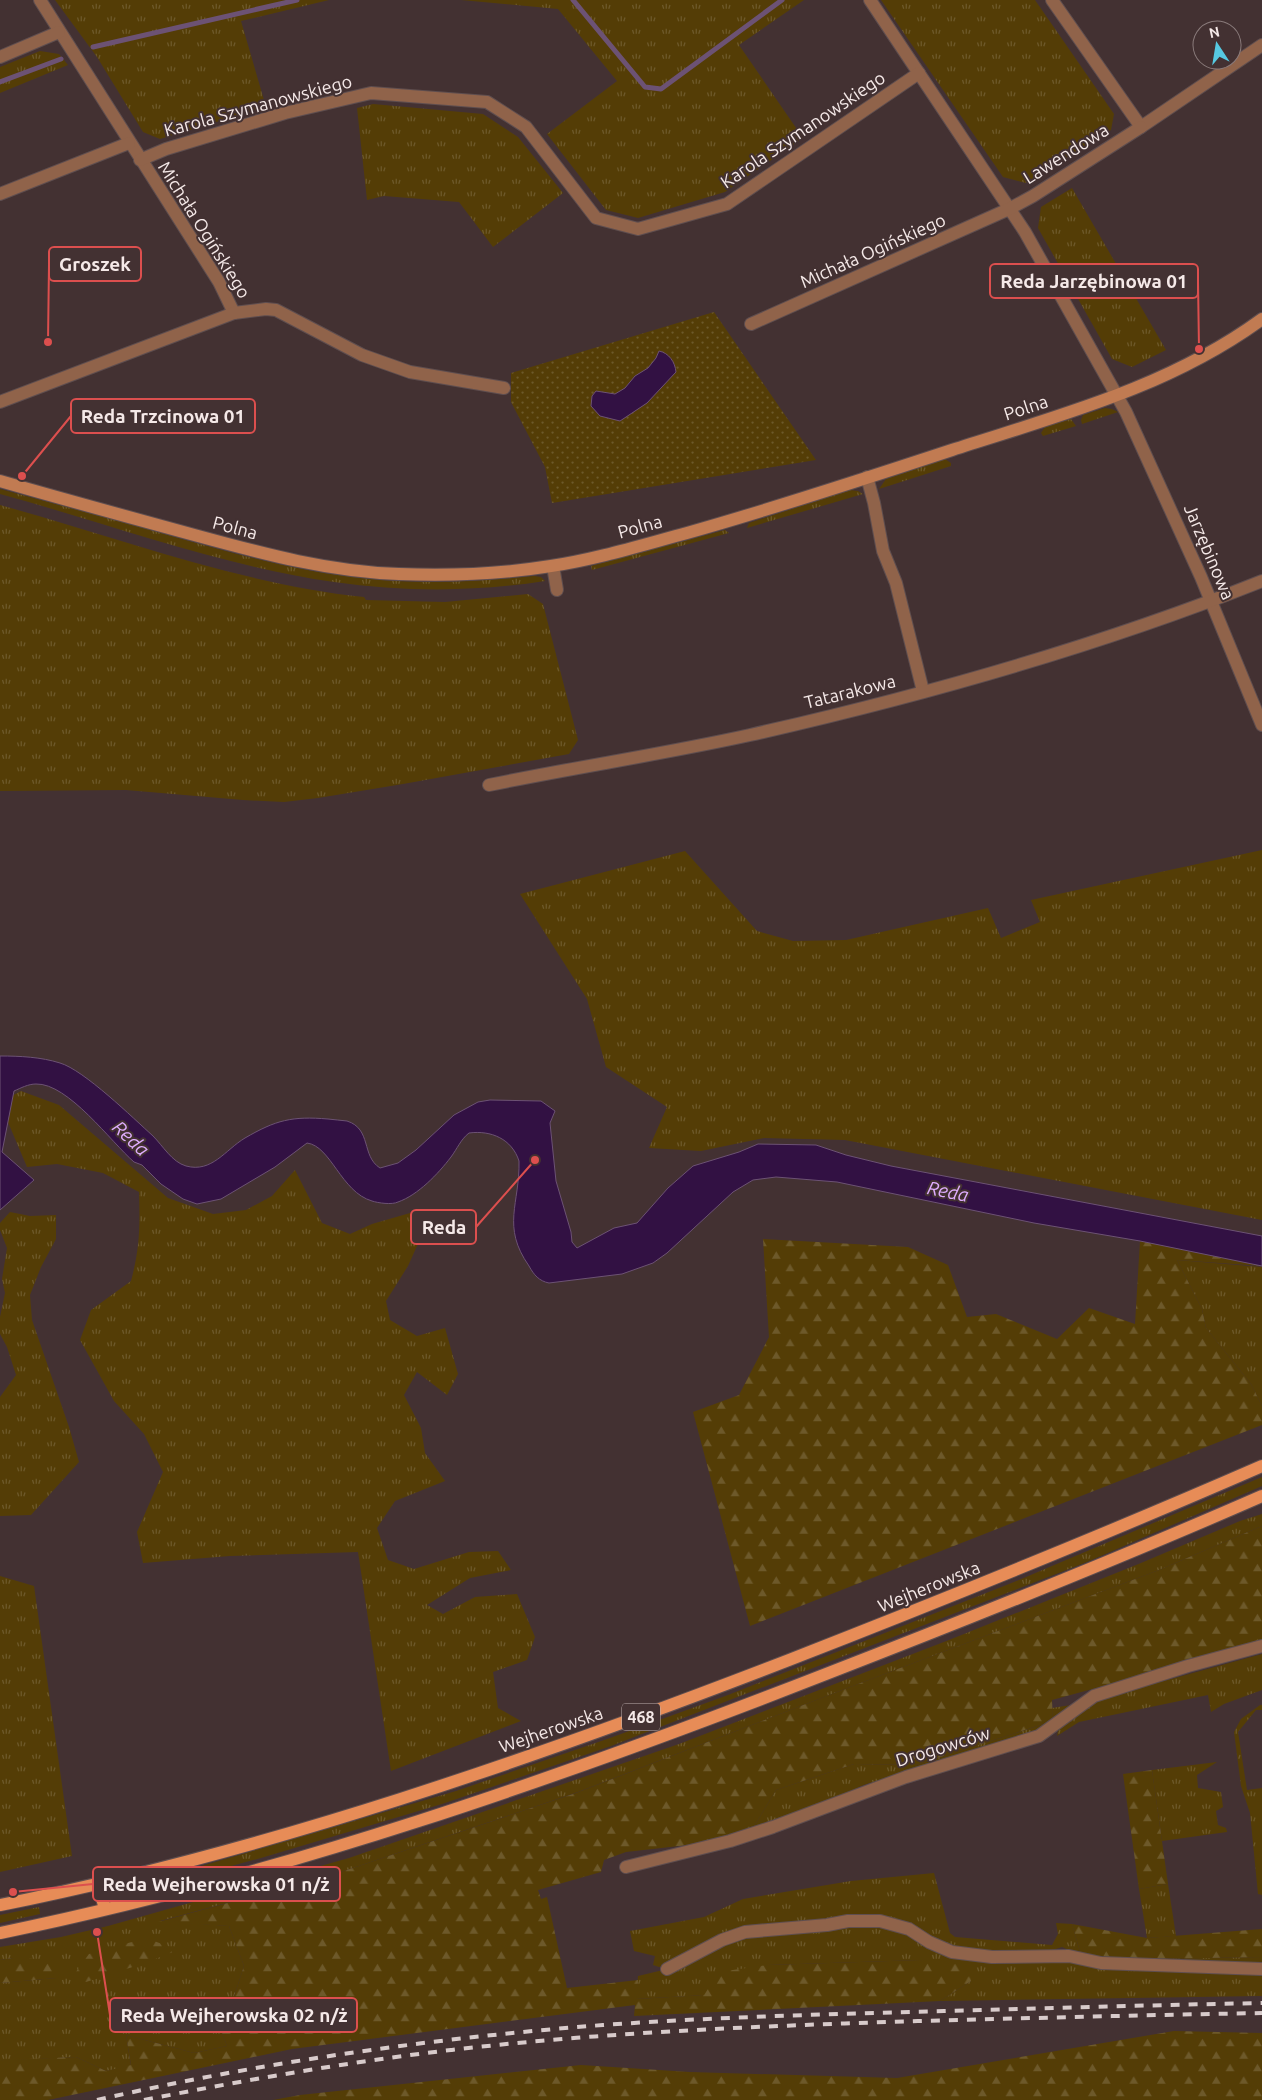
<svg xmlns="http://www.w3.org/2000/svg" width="1262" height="2100" viewBox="0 0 1262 2100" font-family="Ubuntu,sans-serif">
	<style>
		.grass { fill: url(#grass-tufts) }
		.forest { fill: url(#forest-firs) }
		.park { fill: url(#park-dots) }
		.water { fill: #321143; stroke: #6c5274 }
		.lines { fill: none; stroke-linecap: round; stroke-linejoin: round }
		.stream { stroke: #6c5274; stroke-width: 5 }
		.street-casing { stroke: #5f4e4f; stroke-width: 14 }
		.secondary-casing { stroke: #5f4e4f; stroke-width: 14 }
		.primary-casing { stroke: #5f4e4f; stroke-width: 14 }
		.street { stroke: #90634a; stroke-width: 12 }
		.secondary { stroke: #c17b52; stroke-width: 12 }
		.primary { stroke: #e78c57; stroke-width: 12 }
		.rail { stroke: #d8cbcb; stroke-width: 4; stroke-dasharray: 9 9; stroke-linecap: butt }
		.labels { text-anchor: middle; stroke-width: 4; stroke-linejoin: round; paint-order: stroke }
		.shield { fill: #433132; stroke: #c0b2b1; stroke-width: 1 }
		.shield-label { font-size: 16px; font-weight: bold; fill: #f5e9e8 }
		.street-label { font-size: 18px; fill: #f5e9e8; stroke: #433132 }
		.water-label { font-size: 19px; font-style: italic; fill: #dfadfe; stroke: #433132 }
		.leader { fill: none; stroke: #dc4f4e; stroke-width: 2 }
		.callout-dot { fill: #dc4f4e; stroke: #433132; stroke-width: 2 }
		.callout { fill: #433132; stroke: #dc4f4e; stroke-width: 2 }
		.callout-label { font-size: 19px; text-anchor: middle; font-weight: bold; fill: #f5e9e8 }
	</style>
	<defs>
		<pattern id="grass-tufts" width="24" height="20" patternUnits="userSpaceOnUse" patternTransform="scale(1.25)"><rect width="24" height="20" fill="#543d06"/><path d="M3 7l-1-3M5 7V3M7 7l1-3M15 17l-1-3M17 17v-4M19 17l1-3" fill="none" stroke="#6d592a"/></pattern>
		<pattern id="forest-firs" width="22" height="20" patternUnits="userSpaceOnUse" patternTransform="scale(1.25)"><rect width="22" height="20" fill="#543d06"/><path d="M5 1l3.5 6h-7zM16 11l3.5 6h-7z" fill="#6d592a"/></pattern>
		<pattern id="park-dots" width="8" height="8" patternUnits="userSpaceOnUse" patternTransform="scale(1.25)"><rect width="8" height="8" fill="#543d06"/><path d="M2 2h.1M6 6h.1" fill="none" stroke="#6d592a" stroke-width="1.8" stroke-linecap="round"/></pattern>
	</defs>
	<rect width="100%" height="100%" fill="#433132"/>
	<g class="grass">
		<path d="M 55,0 L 329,0 L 241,21 L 266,107 L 160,139 L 143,132 L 97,57 Z"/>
		<path d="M 461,0 L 804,0 L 739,45 L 803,138 L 725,192 L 638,218 L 606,210 L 547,134 L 617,81 L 558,9 Z"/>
		<path d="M 881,0 L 1035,0 L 1114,114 L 1111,130 L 1026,183 L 1003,177 Z"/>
		<path d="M 40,51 L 59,54 L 68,65 L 0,93 L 0,67 Z"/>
		<path d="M 373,104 L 483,114 L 518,137 L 563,193 L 493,247 L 459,202 L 384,196 L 367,200 L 357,108 Z"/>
		<path d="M 1072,188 L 1166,350 L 1132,367 L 1112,359 L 1038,228 L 1041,207 Z"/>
		<path d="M 1105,408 L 1112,409 L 1118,412 L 1082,424 L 1081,420 L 1083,415 Z"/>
		<path d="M 1071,419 L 1076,426 L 1043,436 L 1041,433 L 1045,427 Z"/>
		<path d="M 945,459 L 951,463 L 951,466 L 879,489 L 886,479 Z"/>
		<path d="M 0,489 C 56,504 112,519 168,535 C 235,554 302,573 372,579 C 426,585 480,581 534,576 L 541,577 L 545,581 C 475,592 404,592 334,582 C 221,566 110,524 0,494 Z"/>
		<path d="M 850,490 L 858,491 L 863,494 L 747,528 L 749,523 Z"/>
		<path d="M 0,505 C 120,538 239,584 364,597 L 366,600 L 445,602 L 528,594 L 543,604 L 578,740 L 569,754 L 403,784 L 318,798 L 284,802 L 243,800 L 126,790 L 0,791 Z"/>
		<path d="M 725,530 L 729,533 L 592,570 L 591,566 Z"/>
		<path d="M 1262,850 L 1262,1220 L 845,1140 L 764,1138 L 701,1151 L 649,1148 L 667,1107 L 606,1067 L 587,999 L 520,894 L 685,851 L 757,931 L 793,941 L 846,940 L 988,908 L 1001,938 L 1040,922 L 1031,900 Z"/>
		<path d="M 21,1091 L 59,1105 L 168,1198 L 213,1214 L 246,1210 L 272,1196 L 295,1170 L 322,1223 L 350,1234 L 372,1224 L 417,1211 L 426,1226 L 408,1266 L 386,1301 L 390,1320 L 417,1336 L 445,1328 L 458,1374 L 447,1395 L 417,1372 L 404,1395 L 421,1428 L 425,1453 L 445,1481 L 395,1501 L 377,1528 L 388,1560 L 414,1569 L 469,1552 L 498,1551 L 511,1570 L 470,1578 L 427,1605 L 443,1614 L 475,1597 L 517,1594 L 535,1637 L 527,1660 L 493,1672 L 498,1708 L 521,1721 L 391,1771 L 358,1552 L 230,1556 L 143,1563 L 137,1532 L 163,1472 L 144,1434 L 114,1401 L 80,1340 L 91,1310 L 131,1281 C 140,1247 140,1227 139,1192 L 103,1173 L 57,1164 L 27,1167 L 2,1108 L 6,1099 Z"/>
		<path d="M 10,1212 L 30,1216 L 56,1215 L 56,1239 L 41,1267 L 30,1295 L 32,1320 L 69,1427 L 79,1462 L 31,1515 L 0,1516 L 0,1397 L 16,1375 L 7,1347 L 0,1334 L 0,1317 L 5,1293 L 2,1279 L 7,1248 L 0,1230 L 0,1223 Z"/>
		<path d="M 1177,1260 L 1262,1267 L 1262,1406 L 1251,1384 L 1206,1328 L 1202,1309 Z"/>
		<path d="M 1262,1477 L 1262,1486 L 1087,1562 L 611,1746 L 442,1804 L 261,1858 L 139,1891 L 136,1890 L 137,1885 L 456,1791 L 610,1738 L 728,1695 L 1014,1582 Z"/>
		<path d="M 1262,1514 L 1262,1526 L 1159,1570 L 837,1692 L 578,1792 L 341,1872 L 160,1921 L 229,1926 L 244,1966 L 222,2033 L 227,2046 L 194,2053 L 126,2035 L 131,2066 L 106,2071 L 76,2057 L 0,2061 L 0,1983 L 56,1978 L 13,1958 L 0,1960 L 0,1947 L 61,1937 L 108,1926 L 349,1858 L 679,1744 L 949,1640 L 1141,1563 L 1240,1521 Z"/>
		<path d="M 0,1576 L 34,1586 L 72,1856 L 0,1872 Z"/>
		<path d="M 1262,1654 L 1262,1690 L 1224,1704 L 1211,1712 L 1208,1695 L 1079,1722 L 1057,1736 L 1058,1731 L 1067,1720 L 1102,1698 Z"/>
		<path d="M 1071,1705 L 1052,1724 L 1001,1746 L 885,1780 C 870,1782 857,1786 845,1796 L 753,1828 L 776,1790 L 854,1764 L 916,1765 L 1053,1721 L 1052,1708 Z"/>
		<path d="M 1260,1705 L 1262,1705 L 1262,1710 L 1256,1710 L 1238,1732 L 1247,1790 L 1262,1788 L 1262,1895 L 1258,1894 L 1250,1813 L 1241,1786 L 1234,1732 L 1241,1719 Z"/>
		<path d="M 1217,1762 L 1197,1775 L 1198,1788 L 1221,1792 L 1223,1807 L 1216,1811 L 1218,1825 L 1226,1828 L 1227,1832 L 1162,1841 L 1152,1770 Z"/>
		<path d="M 934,1873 L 950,1933 L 955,1937 L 1052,1945 L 1058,1934 L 1056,1923 L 1072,1924 L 1081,1955 L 1147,1959 L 1262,1957 L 1262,1964 L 1148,1962 L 1081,1955 L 1062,1947 L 1043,1953 L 959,1949 L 910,1926 L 746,1928 L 679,1962 L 659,1967 L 653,1965 L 655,1956 L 634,1951 L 630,1931 L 704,1917 L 743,1899 L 851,1881 Z"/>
		<path d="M 1168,1884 L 1176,1936 L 1147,1938 L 1139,1889 Z"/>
		<path d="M 39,1907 L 40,1914 L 0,1923 L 0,1915 Z"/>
		<path d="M 875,1923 L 915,1937 L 927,1947 L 1070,1960 L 1262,1972 L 1262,1996 L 940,2001 L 971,1981 L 920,1960 L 768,1965 L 705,1995 L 636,1999 L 638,1976 L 680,1966 L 731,1939 Z"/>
	</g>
	<g class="forest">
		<path d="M 763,1239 L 908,1247 L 948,1265 L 967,1317 L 996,1314 L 1057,1339 L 1089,1308 L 1135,1324 L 1140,1241 L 1262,1266 L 1177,1260 L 1202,1309 L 1206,1328 L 1251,1384 L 1262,1406 L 1262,1425 L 750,1626 L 693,1412 L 739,1395 L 769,1337 Z"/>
		<path d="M 1262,1526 L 1262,1643 L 1052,1700 L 1053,1721 L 915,1765 L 854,1764 L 776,1790 L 753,1828 L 697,1844 L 626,1852 L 604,1860 L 601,1872 L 538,1890 L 541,1899 L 547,1897 L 567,1988 L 638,1980 L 637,1999 L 704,1995 L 719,1972 L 768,1965 L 920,1960 L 972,1966 L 971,1981 L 940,2001 L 634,2016 L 635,2005 L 292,2049 L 48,2100 L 0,2100 L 0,2061 L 4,2060 L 76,2057 L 106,2071 L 131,2065 L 126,2035 L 194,2053 L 227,2046 L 222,2033 L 244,1966 L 229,1926 L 158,1922 L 341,1872 L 576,1793 L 837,1692 L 1159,1570 Z"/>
		<path d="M 1152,1770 L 1168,1884 L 1139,1889 L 1123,1774 Z"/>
		<path d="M 1072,1924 L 1147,1938 L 1262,1929 L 1262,1957 L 1147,1959 L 1081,1955 Z"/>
		<path d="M 146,1938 L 178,1950 L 145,1963 L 86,1982 L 73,1976 L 89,1954 Z"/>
		<path d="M 13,1958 L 57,1960 L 56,1978 L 0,1983 L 0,1960 Z"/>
		<path d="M 1174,2031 L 1262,2033 L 1262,2100 L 273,2100 L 300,2095 L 581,2065 L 690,2072 L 897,2078 Z"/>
	</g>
	<path class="park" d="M 714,312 L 816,460 L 552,503 L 545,467 L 511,402 L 511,373 Z"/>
	<g class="water">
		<path d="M 659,351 C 669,353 675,362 676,372 L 647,403 L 620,421 L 600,416 L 591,406 L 592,396 L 596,391 L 615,394 L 625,388 L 635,376 L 648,368 L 656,358 Z"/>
		<path d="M 0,1056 C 20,1056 41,1057 60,1063 C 84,1070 133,1118 153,1136 C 163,1146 172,1162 186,1166 C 212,1173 225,1150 245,1138 C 276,1120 292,1116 328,1119 C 334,1120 341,1120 347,1121 C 372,1129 361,1156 380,1168 L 398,1163 L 416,1150 L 454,1115 L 478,1102 L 490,1100 L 541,1101 L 555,1111 L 550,1123 L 556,1181 L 571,1232 L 572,1242 L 577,1248 L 614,1228 L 637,1223 L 668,1188 L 693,1166 L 739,1152 L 758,1144 L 816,1145 L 846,1155 L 891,1166 L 1262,1236 L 1262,1266 L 1140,1241 L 1034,1223 L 837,1182 L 776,1177 L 753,1180 L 733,1192 L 667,1253 L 653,1263 L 622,1274 L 549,1283 C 539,1281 534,1275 529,1266 C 501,1226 520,1204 519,1161 C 512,1139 491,1130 469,1133 C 461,1139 457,1149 451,1157 C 438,1174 418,1195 398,1202 C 392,1205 378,1203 372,1201 C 341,1192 331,1146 307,1143 L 275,1167 L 221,1199 L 197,1204 L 183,1199 L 161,1184 L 142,1165 L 134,1162 C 111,1142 68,1083 36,1084 C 28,1084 21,1088 14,1091 L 2,1152 L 34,1180 L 0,1210 Z"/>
	</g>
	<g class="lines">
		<g class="stream">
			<path d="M 573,0 L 645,87 L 661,89 L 782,0"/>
			<path d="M 93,47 L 297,0"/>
			<path d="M 0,82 L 61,59"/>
		</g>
		<defs>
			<g id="street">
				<path d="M 40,0 L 219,282 L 234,313"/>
				<path d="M 870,0 L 1025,232 L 1126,412 L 1201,577 L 1262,725"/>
				<path d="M 1052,0 L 1141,127 L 1262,45"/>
				<path d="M 0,57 L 59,32"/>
				<path d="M 140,160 L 166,149 L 285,113 L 371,93 L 487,102 L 526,127 L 596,218 L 638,229 L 727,204 L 919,73"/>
				<path d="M 0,194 L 129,143"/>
				<path d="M 751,324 L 1009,209 L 1033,196 L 1141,127"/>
				<path d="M 0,402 L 234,313 L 266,309 L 276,310 L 362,355 L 410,372 L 504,388"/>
				<path d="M 867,477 L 874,503 L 883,551 L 896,583 L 923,691"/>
				<path d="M 553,566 L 557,590"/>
				<path d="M 489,785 C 576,767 664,754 750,735 C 922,696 1099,646 1262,581"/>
				<path d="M 626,1867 L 730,1841 L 773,1827 L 906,1777 L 1039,1736 L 1094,1696 L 1188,1666 L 1262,1646"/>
				<path d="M 667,1969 L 722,1940 L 745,1932 L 827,1925 L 848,1921 L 880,1921 L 909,1929 L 929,1942 L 952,1952 L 992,1957 L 1069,1956 L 1101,1963 L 1262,1969"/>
			</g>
			<path id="secondary" d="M 0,481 C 66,500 132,518 198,536 C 264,554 331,572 399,574 C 450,576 501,574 551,566 C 597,559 642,545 687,533 C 776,508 864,479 952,450 C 1060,415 1169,387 1262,319"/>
			<g id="primary">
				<path d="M 98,1884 L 105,1909"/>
				<path d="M 0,1905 C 269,1851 533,1759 789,1660 C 948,1598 1106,1534 1262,1466"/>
				<path d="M 0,1933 C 283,1875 557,1779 826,1674 C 973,1617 1118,1559 1262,1496"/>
			</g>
		</defs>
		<use href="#street" class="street-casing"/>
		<use href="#secondary" class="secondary-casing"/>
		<use href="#primary" class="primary-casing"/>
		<use href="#street" class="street"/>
		<use href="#secondary" class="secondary"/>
		<use href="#primary" class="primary"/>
		<g class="rail">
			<path d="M 97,2100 C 263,2062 434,2038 603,2025 C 717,2017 831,2014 944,2011 C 1050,2008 1156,2005 1262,2003"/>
			<path d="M 144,2100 C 246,2080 348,2062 451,2050 C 606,2032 762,2026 918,2021 C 1033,2018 1147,2015 1262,2013"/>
		</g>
	</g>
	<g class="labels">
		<rect class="shield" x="622" y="1703.5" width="38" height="27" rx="4"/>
		<g class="shield-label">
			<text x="641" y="1723">468</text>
		</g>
		<g class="street-label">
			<text transform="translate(258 106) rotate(-15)" y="6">Karola Szymanowskiego</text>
			<text transform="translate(803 130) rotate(-34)" y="6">Karola Szymanowskiego</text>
			<text transform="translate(1066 154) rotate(-32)" y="6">Lawendowa</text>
			<text transform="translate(204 230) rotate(58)" y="6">Michała Ogińskiego</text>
			<text transform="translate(873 251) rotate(-24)" y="6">Michała Ogińskiego</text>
			<text transform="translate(1026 408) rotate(-18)" y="6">Polna</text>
			<text transform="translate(640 527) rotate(-15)" y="6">Polna</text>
			<text transform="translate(235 528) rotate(15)" y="6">Polna</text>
			<text transform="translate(1209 552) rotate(67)" y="6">Jarzębinowa</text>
			<text transform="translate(850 692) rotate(-14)" y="6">Tatarakowa</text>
			<text transform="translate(929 1587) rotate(-22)" y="6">Wejherowska</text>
			<text transform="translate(551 1730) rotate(-19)" y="6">Wejherowska</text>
			<text transform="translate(943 1747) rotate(-17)" y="6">Drogowców</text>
		</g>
		<g class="water-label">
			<text transform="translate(131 1138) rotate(43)" y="7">Reda</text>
			<text transform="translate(948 1191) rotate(11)" y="7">Reda</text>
		</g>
	</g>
	<path class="leader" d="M48 342L49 264M1199 349L1198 281M22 476L71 416M535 1160L476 1227M13 1892L93 1884M97 1932L110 2015"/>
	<g class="callout-dot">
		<circle cx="48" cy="342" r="5"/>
		<circle cx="1199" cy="349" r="5"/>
		<circle cx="22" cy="476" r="5"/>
		<circle cx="535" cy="1160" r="5"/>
		<circle cx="13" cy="1892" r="5"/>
		<circle cx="97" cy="1932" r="5"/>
	</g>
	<g class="callout">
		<rect x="49" y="247" width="92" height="34" rx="5"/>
		<rect x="990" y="264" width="208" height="34" rx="5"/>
		<rect x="71" y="399" width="184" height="34" rx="5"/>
		<rect x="411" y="1210" width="65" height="34" rx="5"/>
		<rect x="93" y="1867" width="247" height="34" rx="5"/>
		<rect x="110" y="1998" width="247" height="34" rx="5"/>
	</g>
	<g class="callout-label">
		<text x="95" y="271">Groszek</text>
		<text x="1094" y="288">Reda Jarzębinowa 01</text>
		<text x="163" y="423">Reda Trzcinowa 01</text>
		<text x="444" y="1234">Reda</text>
		<text x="216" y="1891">Reda Wejherowska 01 n/ż</text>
		<text x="234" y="2022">Reda Wejherowska 02 n/ż</text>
	</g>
	<g transform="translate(1217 45) rotate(348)"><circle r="24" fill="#433132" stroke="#8a7b7b"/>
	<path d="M0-4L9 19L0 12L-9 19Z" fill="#56c9e1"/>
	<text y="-8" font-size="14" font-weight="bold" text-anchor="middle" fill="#f5e9e8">N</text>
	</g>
</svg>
